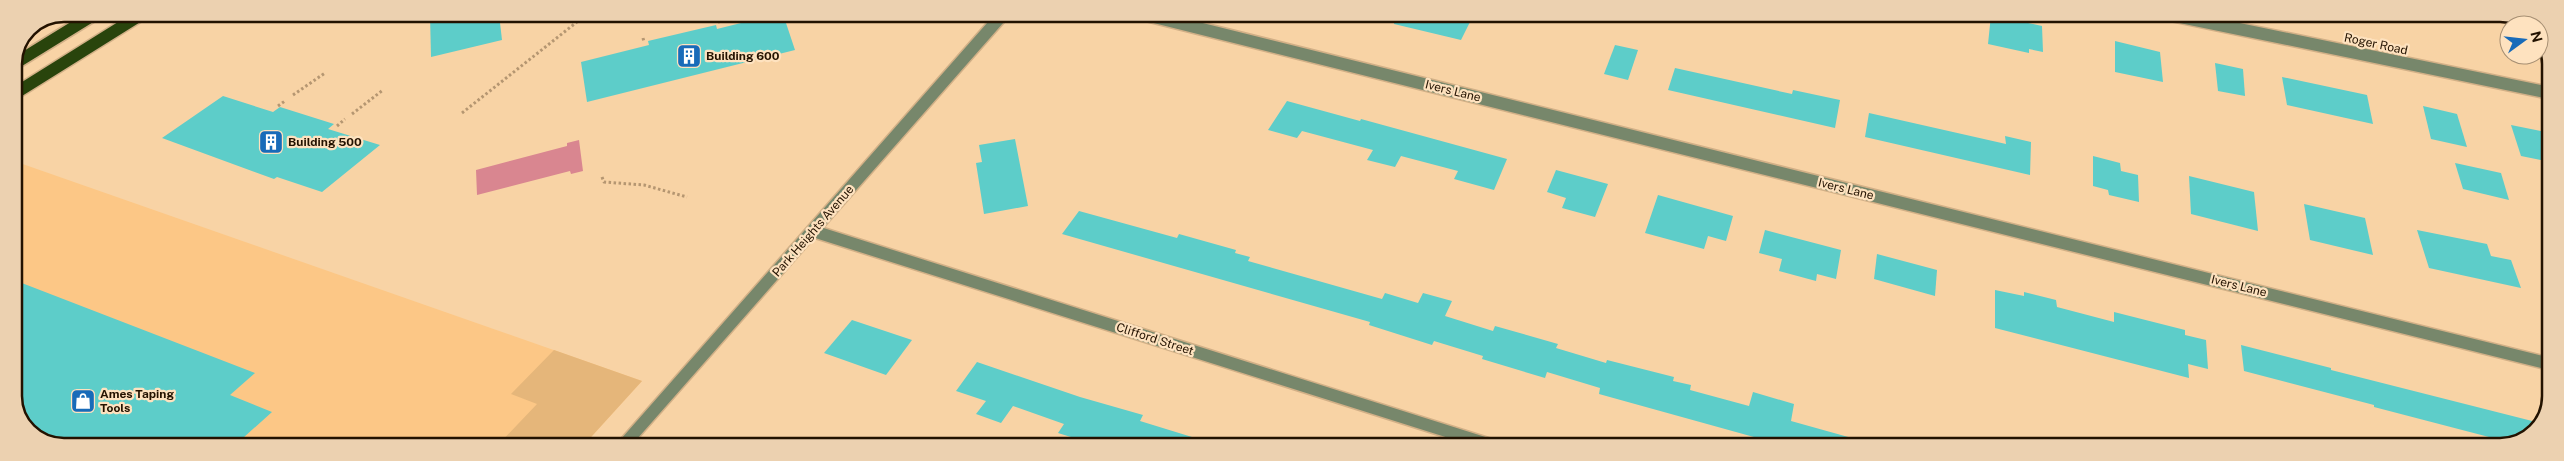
<svg xmlns="http://www.w3.org/2000/svg" width="2564" height="461" viewBox="0 0 2564 461" font-family="'Public Sans',sans-serif">
	<style>
		.built { fill: #fcc786 }
		.green { fill: #e5b67a }
		.water { fill: #d98690 }
		.building { fill: #5dcdc9 }
		.lines { fill: none; stroke-linecap: round; stroke-linejoin: round }
		.minor-casing { stroke: #d2b087; stroke-width: 15 }
		.primary-casing { stroke: #d2b087; stroke-width: 15 }
		.path { stroke: #b59671; stroke-width: 3; stroke-dasharray: 2.5 2.5; stroke-linecap: butt }
		.minor { stroke: #77876b; stroke-width: 12 }
		.primary { stroke: #29440c; stroke-width: 12 }
		.labels { text-anchor: middle; stroke-width: 4.5; stroke-linejoin: round; paint-order: stroke }
		.street-label { font-size: 12px; fill: #231200; stroke: #fee2bf }
		.poi-label { font-size: 12px; font-weight: bold; fill: #231200; stroke: #fee2bf; text-anchor: start }
		.rim { fill: none; stroke: #231200; stroke-width: 2.5 }
	</style>
	<rect width="100%" height="100%" fill="#f8d3a5"/>
	<path class="built" d="M 14,161 L 642,381 L 582,447 L 57,447 L 28,432 L 14,403 Z"/>
	<path class="green" d="M 554,350 L 642,381 L 582,447 L 496,447 L 537,404 L 511,394 Z"/>
	<path class="water" d="M 579,140 L 583,171 L 571,174 L 570,171 L 477,195 L 476,170 L 567,146 L 567,143 Z"/>
	<g class="building">
		<path d="M 430,14 L 499,14 L 502,40 L 431,57 Z"/>
		<path d="M 777,14 L 783,14 L 795,50 L 587,102 L 581,62 L 649,45 L 648,41 L 716,25 L 717,29 Z"/>
		<path d="M 1395,14 L 1474,14 L 1461,40 L 1394,24 Z"/>
		<path d="M 1991,15 L 2042,26 L 2043,52 L 2029,49 L 2029,53 L 1988,44 Z"/>
		<path d="M 2115,41 L 2160,52 L 2163,82 L 2115,72 Z"/>
		<path d="M 1615,45 L 1638,50 L 1628,80 L 1604,74 Z"/>
		<path d="M 2215,63 L 2243,69 L 2245,96 L 2218,91 Z"/>
		<path d="M 1675,68 L 1792,94 L 1793,90 L 1840,100 L 1835,128 L 1668,90 Z"/>
		<path d="M 2282,77 L 2367,95 L 2373,124 L 2287,105 Z"/>
		<path d="M 223,96 L 273,112 L 280,107 L 334,124 L 328,129 L 380,145 L 322,192 L 277,177 L 274,179 L 162,138 Z"/>
		<path d="M 1287,101 L 1360,121 L 1361,119 L 1507,159 L 1494,190 L 1454,179 L 1458,171 L 1401,156 L 1395,167 L 1367,160 L 1373,150 L 1302,131 L 1297,138 L 1268,130 Z"/>
		<path d="M 2423,106 L 2457,114 L 2467,147 L 2431,139 Z"/>
		<path d="M 1869,113 L 2006,144 L 2005,136 L 2031,142 L 2030,175 L 1865,137 Z"/>
		<path d="M 2511,125 L 2550,133 L 2550,162 L 2521,156 Z"/>
		<path d="M 1015,139 L 1028,206 L 984,214 L 976,163 L 982,162 L 979,145 Z"/>
		<path d="M 2093,156 L 2120,163 L 2121,171 L 2138,175 L 2139,202 L 2109,195 L 2108,190 L 2093,186 Z"/>
		<path d="M 2455,163 L 2501,173 L 2509,200 L 2463,189 Z"/>
		<path d="M 1556,170 L 1608,184 L 1595,217 L 1562,208 L 1566,198 L 1547,192 Z"/>
		<path d="M 2189,176 L 2254,192 L 2258,231 L 2191,214 Z"/>
		<path d="M 1658,195 L 1733,216 L 1726,241 L 1708,236 L 1704,249 L 1645,233 Z"/>
		<path d="M 2304,204 L 2365,218 L 2373,255 L 2310,240 Z"/>
		<path d="M 1079,211 L 1177,238 L 1179,234 L 1236,250 L 1235,253 L 1250,257 L 1248,261 L 1382,299 L 1385,293 L 1418,303 L 1423,293 L 1452,301 L 1445,316 L 1493,331 L 1495,326 L 1558,344 L 1556,348 L 1606,363 L 1607,360 L 1674,377 L 1673,381 L 1691,385 L 1690,390 L 1749,406 L 1753,392 L 1794,404 L 1791,421 L 1859,440 L 1858,447 L 1790,447 L 1599,394 L 1600,388 L 1547,372 L 1545,378 L 1482,359 L 1483,356 L 1434,341 L 1432,345 L 1369,325 L 1370,322 L 1062,234 Z"/>
		<path d="M 1765,230 L 1841,250 L 1836,279 L 1817,274 L 1816,281 L 1779,271 L 1782,259 L 1759,253 Z"/>
		<path d="M 2417,230 L 2487,244 L 2491,256 L 2511,260 L 2521,288 L 2429,268 Z"/>
		<path d="M 1877,254 L 1937,270 L 1935,296 L 1874,279 Z"/>
		<path d="M 14,280 L 255,373 L 230,395 L 272,412 L 233,447 L 57,447 L 28,432 L 14,403 Z"/>
		<path d="M 1995,290 L 2024,296 L 2024,292 L 2056,300 L 2057,307 L 2114,322 L 2114,312 L 2185,330 L 2185,335 L 2206,340 L 2208,369 L 2188,364 L 2189,378 L 1995,328 Z"/>
		<path d="M 852,320 L 912,340 L 886,375 L 824,353 Z"/>
		<path d="M 2241,345 L 2331,368 L 2331,370 L 2540,423 L 2533,435 L 2512,443 L 2374,407 L 2374,405 L 2244,371 Z"/>
		<path d="M 977,362 L 1080,397 L 1143,415 L 1140,421 L 1205,441 L 1204,447 L 1084,447 L 1087,442 L 1058,433 L 1064,424 L 1013,406 L 1001,423 L 976,414 L 986,401 L 956,391 Z"/>
	</g>
	<g class="lines">
		<defs>
			<g id="minor">
				<path d="M 1142,14 L 2550,364"/>
				<path d="M 2166,14 L 2550,93"/>
				<path d="M 813,231 L 1497,447"/>
				<path d="M 622,447 L 1003,14"/>
			</g>
			<g id="primary">
				<path d="M 14,64 L 95,14"/>
				<path d="M 14,94 L 142,14"/>
			</g>
		</defs>
		<use href="#minor" class="minor-casing"/>
		<use href="#primary" class="primary-casing"/>
		<g class="path">
			<path d="M 719,21 L 720,23"/>
			<path d="M 643,38 L 644,42"/>
			<path d="M 293,95 L 325,73"/>
			<path d="M 278,106 L 285,101"/>
			<path d="M 462,113 L 587,14"/>
			<path d="M 352,114 L 383,90"/>
			<path d="M 337,126 L 345,119"/>
			<path d="M 602,177 L 604,182 L 644,185 L 687,197"/>
		</g>
		<use href="#minor" class="minor"/>
		<use href="#primary" class="primary"/>
	</g>
	<defs>
		<symbol id="building-square" viewBox="-11 -11 22 22"><rect x="-9" y="-9" width="18" height="18" rx="4" fill="#186bb9" stroke="#fee2bf"/><path d="M-4-6H4V6H1V3H-1V6H-4ZM-2.5-4.3h1.7v1.8h-1.7ZM.8-4.3h1.7v1.8H.8ZM-2.5-1h1.7V.8h-1.7ZM.8-1h1.7V.8H.8Z" fill="#fff"/></symbol>
		<symbol id="shop-square" viewBox="-11 -11 22 22"><rect x="-9" y="-9" width="18" height="18" rx="4" fill="#186bb9" stroke="#fee2bf"/><path d="M-5-2.5h2.3a2.7 3.5 0 0 1 5.4 0H5L5.5 6h-11ZM-1.5-2.5h3a1.5 2.3 0 0 0-3 0Z" fill="#fff"/></symbol>
	</defs>
	<g fill-rule="evenodd">
		<use href="#building-square" x="675" y="42" width="28" height="28"/>
		<use href="#building-square" x="257" y="128" width="28" height="28"/>
		<use href="#shop-square" x="69" y="387" width="28" height="28"/>
	</g>
	<g class="labels">
		<g class="street-label">
			<text transform="translate(2376 44) rotate(12)" y="4">Roger Road</text>
			<text transform="translate(1453 91) rotate(14)" y="4">Ivers Lane</text>
			<text transform="translate(1846 189) rotate(14)" y="4">Ivers Lane</text>
			<text transform="translate(813 231) rotate(-49)" y="4">Park Heights Avenue</text>
			<text transform="translate(2239 286) rotate(14)" y="4">Ivers Lane</text>
			<text transform="translate(1155 339) rotate(18)" y="4">Clifford Street</text>
		</g>
		<g class="poi-label">
			<text x="706" y="60">Building 600</text>
			<text x="288" y="146">Building 500</text>
			<text x="100" y="398">Ames Taping<tspan x="100" dy="14">Tools</tspan></text>
		</g>
	</g>
	<path d="M0 0H2564V461H0ZM64 22H2500A42 42 0 0 1 2542 64V396A42 42 0 0 1 2500 438H64A42 42 0 0 1 22 396V64A42 42 0 0 1 64 22Z" fill="#ecd1b0" fill-rule="evenodd"/>
	<path class="rim" d="M64 22H2500A42 42 0 0 1 2542 64V396A42 42 0 0 1 2500 438H64A42 42 0 0 1 22 396V64A42 42 0 0 1 64 22Z"/>
	<g transform="translate(2524 40) rotate(75)"><circle r="24" fill="#fee2bf" stroke="#a68f73"/>
	<path d="M0-4L9 19L0 12L-9 19Z" fill="#186bb9"/>
	<text y="-8" font-size="14" font-weight="bold" text-anchor="middle" fill="#231200">N</text>
	</g>
</svg>
